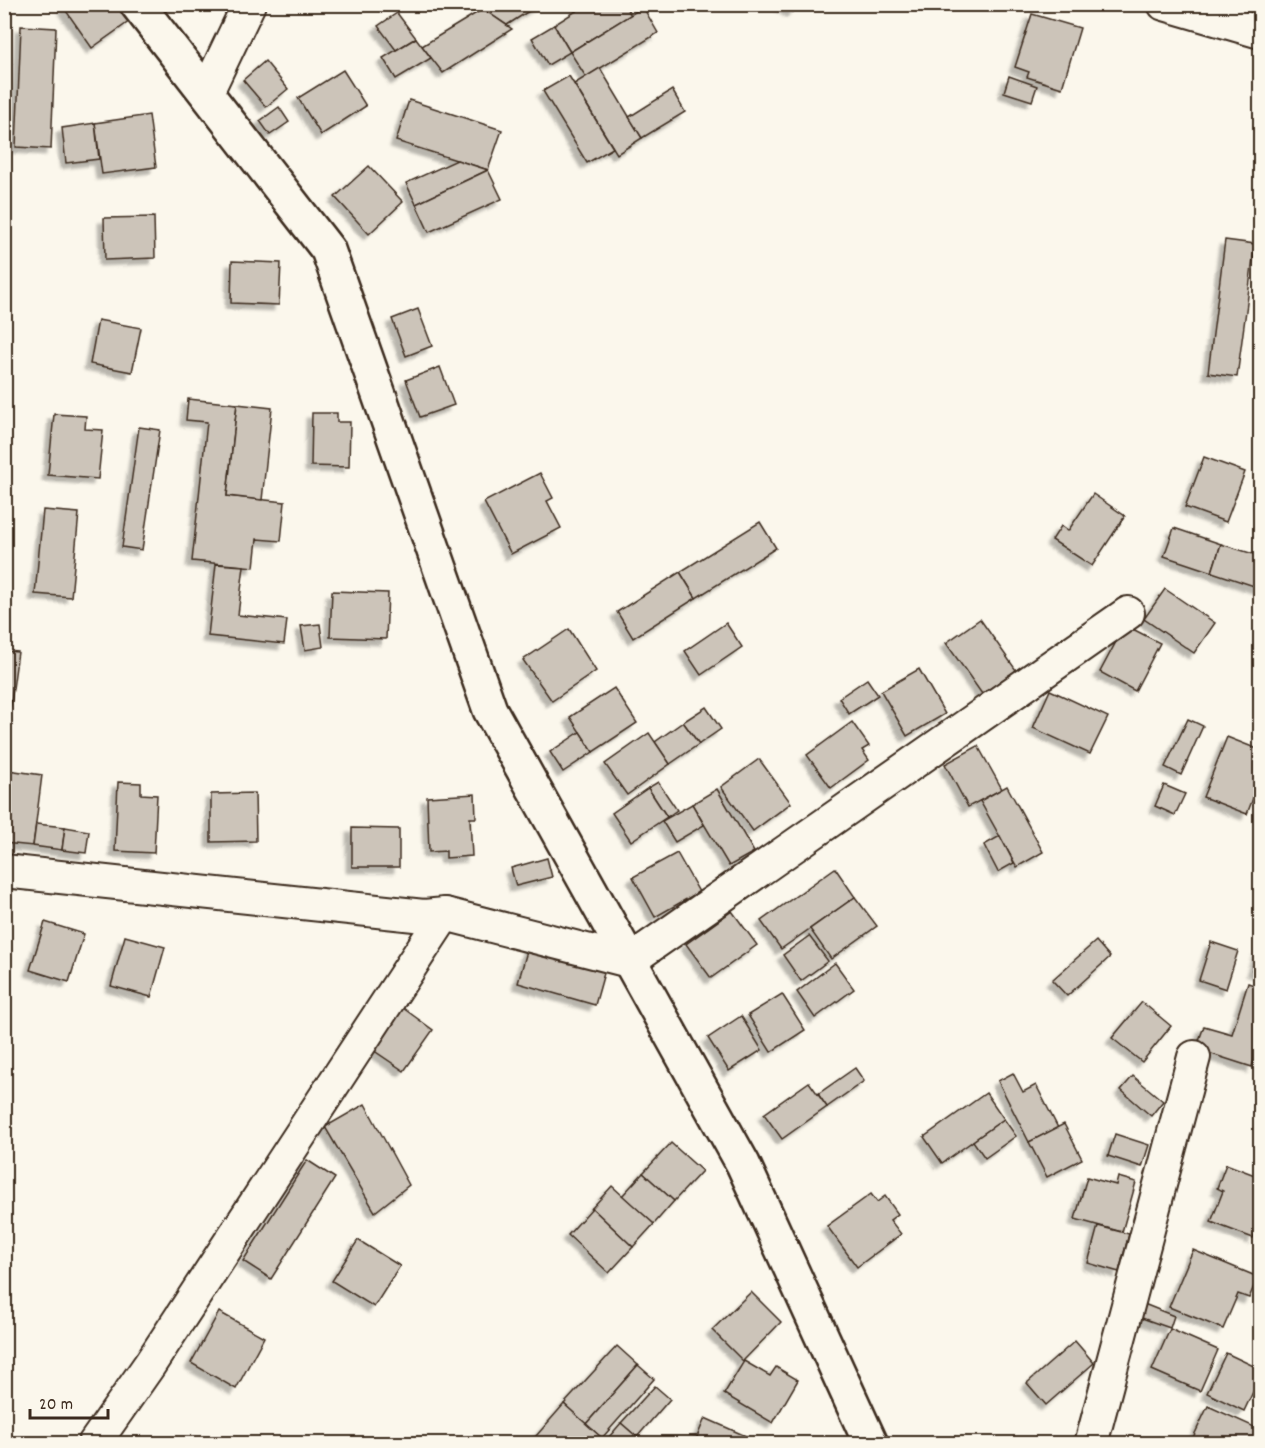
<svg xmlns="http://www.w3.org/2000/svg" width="1265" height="1448" viewBox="0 0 1265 1448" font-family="Dekko,sans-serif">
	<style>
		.building { fill: #ccc4b9; stroke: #3b2a1e; stroke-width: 1.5; filter: url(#shadow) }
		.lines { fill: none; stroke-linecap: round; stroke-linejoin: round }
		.minor-casing { stroke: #3b2a1e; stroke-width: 36 }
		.tertiary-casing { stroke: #3b2a1e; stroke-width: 38 }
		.minor { stroke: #fbf7ec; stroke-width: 32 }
		.tertiary { stroke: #fbf7ec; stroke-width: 33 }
	</style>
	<defs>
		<filter id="shadow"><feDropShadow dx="-5.5" dy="5.5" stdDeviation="1.5" flood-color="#0004"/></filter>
	</defs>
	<rect width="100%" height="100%" fill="#fbf7ec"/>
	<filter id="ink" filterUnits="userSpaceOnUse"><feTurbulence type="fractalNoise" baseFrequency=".0167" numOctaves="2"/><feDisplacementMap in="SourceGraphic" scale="12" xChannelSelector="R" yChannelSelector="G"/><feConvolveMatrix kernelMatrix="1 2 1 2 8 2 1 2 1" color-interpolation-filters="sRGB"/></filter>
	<g filter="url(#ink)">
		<g class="building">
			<path d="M 69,4 L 118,4 L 130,21 L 92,48 L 64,8 Z"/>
			<path d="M 490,4 L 540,4 L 507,25 L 483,9 Z"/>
			<path d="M 587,4 L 624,4 L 631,15 L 570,52 L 554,25 Z"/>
			<path d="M 780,4 L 797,4 L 792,12 Z"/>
			<path d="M 643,7 L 658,33 L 586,77 L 570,52 Z"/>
			<path d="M 483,9 L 512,29 L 443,73 L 422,46 Z"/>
			<path d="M 397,13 L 416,38 L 396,50 L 378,26 Z"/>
			<path d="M 1032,14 L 1080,28 L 1062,88 L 1027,77 L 1029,72 L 1015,67 Z"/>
			<path d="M 554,25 L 570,52 L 548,65 L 532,38 Z"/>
			<path d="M 21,26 L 56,28 L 51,149 L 16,147 Z"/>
			<path d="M 416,38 L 431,58 L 396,79 L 383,58 Z"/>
			<path d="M 265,61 L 288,89 L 266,107 L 243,80 Z"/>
			<path d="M 600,68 L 642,138 L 617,154 L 574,84 Z"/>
			<path d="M 343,70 L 366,106 L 321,135 L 298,98 Z"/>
			<path d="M 569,76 L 613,148 L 587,163 L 543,91 Z"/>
			<path d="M 1009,76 L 1037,86 L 1032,101 L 1004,92 Z"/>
			<path d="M 672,90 L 685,112 L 642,138 L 629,117 Z"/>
			<path d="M 409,100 L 502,130 L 488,170 L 396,141 Z"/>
			<path d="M 279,107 L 289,122 L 270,135 L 260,121 Z"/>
			<path d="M 149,115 L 156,167 L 102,174 L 95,123 Z"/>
			<path d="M 95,123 L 99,159 L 66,163 L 62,128 Z"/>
			<path d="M 457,160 L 488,170 L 416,204 L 406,183 Z"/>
			<path d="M 369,166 L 403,202 L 369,234 L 335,197 Z"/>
			<path d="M 488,170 L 502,199 L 429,232 L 416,204 Z"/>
			<path d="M 154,217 L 155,258 L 105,260 L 104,218 Z"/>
			<path d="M 1225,240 L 1255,244 L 1237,377 L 1208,373 Z"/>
			<path d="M 232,261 L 281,263 L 279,305 L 231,303 Z"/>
			<path d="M 418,309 L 432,346 L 406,356 L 392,319 Z"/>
			<path d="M 98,320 L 141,328 L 132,372 L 90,364 Z"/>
			<path d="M 440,367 L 454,405 L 420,417 L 406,380 Z"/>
			<path d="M 188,399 L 237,404 L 227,496 L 285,502 L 281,541 L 257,539 L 254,567 L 192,561 L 207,422 L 186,420 Z"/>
			<path d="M 237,404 L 272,408 L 262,500 L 227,496 Z"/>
			<path d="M 312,413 L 337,413 L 337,422 L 350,422 L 349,467 L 311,466 Z"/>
			<path d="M 54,414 L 86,416 L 85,429 L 103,430 L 98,479 L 48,475 Z"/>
			<path d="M 139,427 L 160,430 L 142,550 L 122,547 Z"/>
			<path d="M 1204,457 L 1245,472 L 1226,522 L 1185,507 Z"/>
			<path d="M 540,473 L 553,498 L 547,501 L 561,528 L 511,554 L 484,502 Z"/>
			<path d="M 1093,494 L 1125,516 L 1092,566 L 1052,540 L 1061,526 L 1068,531 Z"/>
			<path d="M 43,510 L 79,513 L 71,597 L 35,594 Z"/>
			<path d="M 760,522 L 776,548 L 696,598 L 680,572 Z"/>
			<path d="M 1174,528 L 1221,544 L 1212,572 L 1164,556 Z"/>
			<path d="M 1221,544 L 1260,556 L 1260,588 L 1212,572 Z"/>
			<path d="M 216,564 L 244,566 L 238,615 L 287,620 L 284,644 L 208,636 Z"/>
			<path d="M 680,572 L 696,598 L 633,638 L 617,612 Z"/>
			<path d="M 1165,589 L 1215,623 L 1194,653 L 1144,619 Z"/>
			<path d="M 332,591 L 388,593 L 386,639 L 330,637 Z"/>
			<path d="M 980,619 L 1016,670 L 982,694 L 946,643 Z"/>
			<path d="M 726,623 L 742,647 L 701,675 L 685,651 Z"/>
			<path d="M 320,624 L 323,647 L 305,650 L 301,626 Z"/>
			<path d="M 1125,625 L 1160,643 L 1135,691 L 1100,672 Z"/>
			<path d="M 569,629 L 596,671 L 552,701 L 523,660 Z"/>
			<path d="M 4,651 L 18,652 L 4,754 Z"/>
			<path d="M 919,669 L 945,714 L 907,736 L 881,691 Z"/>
			<path d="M 867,679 L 878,695 L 849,714 L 839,698 Z"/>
			<path d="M 614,688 L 637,723 L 593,752 L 570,717 Z"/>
			<path d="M 1050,690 L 1108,717 L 1090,754 L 1033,728 Z"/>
			<path d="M 706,707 L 721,729 L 699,744 L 683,722 Z"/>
			<path d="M 1188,719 L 1203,726 L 1181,775 L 1165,767 Z"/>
			<path d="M 683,722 L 699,744 L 670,764 L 655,742 Z"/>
			<path d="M 852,722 L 869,746 L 862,750 L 869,760 L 831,788 L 807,755 Z"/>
			<path d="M 580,732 L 593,752 L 563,772 L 550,752 Z"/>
			<path d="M 649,733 L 670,764 L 627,795 L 605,764 Z"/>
			<path d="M 1227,737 L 1260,750 L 1260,780 L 1247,814 L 1203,797 Z"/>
			<path d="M 978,746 L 1002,789 L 968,807 L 945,764 Z"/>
			<path d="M 759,759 L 791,803 L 753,831 L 721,787 Z"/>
			<path d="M 8,770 L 42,775 L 33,846 L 4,843 Z"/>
			<path d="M 118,782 L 141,783 L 141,794 L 157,795 L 154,853 L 115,851 Z"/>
			<path d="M 658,782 L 677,810 L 667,817 L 648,788 Z"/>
			<path d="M 1164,785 L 1185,794 L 1175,815 L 1155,806 Z"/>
			<path d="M 1007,786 L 1043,852 L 1017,867 L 980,801 Z"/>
			<path d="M 648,788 L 667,817 L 631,841 L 612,813 Z"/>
			<path d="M 717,789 L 754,852 L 729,866 L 692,804 Z"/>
			<path d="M 255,793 L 256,841 L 211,842 L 211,794 Z"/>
			<path d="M 475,794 L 476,818 L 470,818 L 472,856 L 446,858 L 446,851 L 429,852 L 427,797 Z"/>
			<path d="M 692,804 L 704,825 L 675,842 L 662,821 Z"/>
			<path d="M 36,824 L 65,827 L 62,850 L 33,846 Z"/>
			<path d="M 65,827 L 89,831 L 86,853 L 62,850 Z"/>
			<path d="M 352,828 L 399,829 L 399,867 L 352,867 Z"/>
			<path d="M 1000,836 L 1014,863 L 998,872 L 984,845 Z"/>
			<path d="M 677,853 L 699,892 L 655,917 L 633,877 Z"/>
			<path d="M 547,858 L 552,877 L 516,886 L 511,868 Z"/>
			<path d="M 835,868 L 855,897 L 781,949 L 761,921 Z"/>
			<path d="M 855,897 L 877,926 L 831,959 L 810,929 Z"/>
			<path d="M 732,911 L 757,945 L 711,978 L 686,944 Z"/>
			<path d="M 45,922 L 84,934 L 69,982 L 30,970 Z"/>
			<path d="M 125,936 L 165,947 L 151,997 L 111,986 Z"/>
			<path d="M 809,936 L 828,961 L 801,981 L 783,955 Z"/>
			<path d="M 1096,941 L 1110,957 L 1067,996 L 1052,980 Z"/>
			<path d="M 1211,942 L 1238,951 L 1226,989 L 1199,980 Z"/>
			<path d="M 529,944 L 606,966 L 595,1005 L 518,983 Z"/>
			<path d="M 1258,951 L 1260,952 L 1260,973 L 1252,970 Z"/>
			<path d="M 835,963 L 854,989 L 815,1018 L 797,992 Z"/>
			<path d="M 1248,983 L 1260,987 L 1260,1040 L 1252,1067 L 1196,1049 L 1204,1026 L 1232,1034 Z"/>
			<path d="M 782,994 L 805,1030 L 771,1052 L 748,1015 Z"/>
			<path d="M 1142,1002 L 1171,1026 L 1142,1062 L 1112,1038 Z"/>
			<path d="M 403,1008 L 433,1030 L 404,1071 L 373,1050 Z"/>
			<path d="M 741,1016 L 762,1050 L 729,1071 L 708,1038 Z"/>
			<path d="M 855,1068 L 864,1081 L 827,1107 L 818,1094 Z"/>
			<path d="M 1013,1073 L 1023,1092 L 1036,1085 L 1058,1128 L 1029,1142 L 998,1081 Z"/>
			<path d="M 1133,1076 L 1163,1101 L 1151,1116 L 1121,1090 Z"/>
			<path d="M 809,1082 L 827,1107 L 782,1139 L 764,1114 Z"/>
			<path d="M 986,1093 L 1004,1119 L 942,1163 L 924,1137 Z"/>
			<path d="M 365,1104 L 409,1185 L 375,1212 L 325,1127 Z"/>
			<path d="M 1004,1119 L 1016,1136 L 985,1158 L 973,1141 Z"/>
			<path d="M 1064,1124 L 1082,1159 L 1047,1177 L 1029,1142 Z"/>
			<path d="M 1115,1134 L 1149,1145 L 1142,1167 L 1108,1156 Z"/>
			<path d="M 671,1143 L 702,1171 L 674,1201 L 643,1173 Z"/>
			<path d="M 307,1160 L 335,1178 L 271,1279 L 243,1261 Z"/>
			<path d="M 1226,1164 L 1260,1177 L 1260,1220 L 1253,1238 L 1211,1222 L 1223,1191 L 1217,1188 Z"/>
			<path d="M 643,1173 L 674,1201 L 654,1224 L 622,1196 Z"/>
			<path d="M 1087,1177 L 1116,1185 L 1118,1177 L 1136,1182 L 1122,1232 L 1075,1219 Z"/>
			<path d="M 612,1186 L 654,1224 L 633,1247 L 592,1208 Z"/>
			<path d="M 871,1194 L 877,1202 L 885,1196 L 898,1214 L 890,1220 L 901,1234 L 857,1267 L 827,1226 Z"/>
			<path d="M 592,1208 L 633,1247 L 609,1273 L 568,1235 Z"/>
			<path d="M 1098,1226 L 1129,1234 L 1119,1272 L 1088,1263 Z"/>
			<path d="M 358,1240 L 400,1266 L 374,1307 L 332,1281 Z"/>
			<path d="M 1193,1250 L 1258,1277 L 1249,1298 L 1238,1294 L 1223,1329 L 1169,1307 Z"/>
			<path d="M 751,1292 L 781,1322 L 743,1361 L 712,1330 Z"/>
			<path d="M 1144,1304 L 1174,1316 L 1170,1328 L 1139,1317 Z"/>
			<path d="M 219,1312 L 264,1337 L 236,1389 L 191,1363 Z"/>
			<path d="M 1170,1329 L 1218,1350 L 1200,1391 L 1152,1370 Z"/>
			<path d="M 1075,1341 L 1094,1363 L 1046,1405 L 1027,1383 Z"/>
			<path d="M 617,1346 L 638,1365 L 586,1424 L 564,1404 Z"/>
			<path d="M 1226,1353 L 1260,1369 L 1260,1377 L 1244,1411 L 1207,1393 Z"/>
			<path d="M 744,1361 L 770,1376 L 776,1367 L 798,1380 L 773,1423 L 724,1394 Z"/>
			<path d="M 638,1365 L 654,1379 L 602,1438 L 586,1424 Z"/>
			<path d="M 655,1386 L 670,1399 L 637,1437 L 621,1423 Z"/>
			<path d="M 564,1404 L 602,1438 L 597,1444 L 529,1444 Z"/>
			<path d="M 1208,1406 L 1259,1429 L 1252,1444 L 1190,1444 Z"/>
			<path d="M 705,1418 L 757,1441 L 756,1444 L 694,1444 Z"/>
			<path d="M 621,1423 L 637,1437 L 631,1444 L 603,1444 Z"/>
		</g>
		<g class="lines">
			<defs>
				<g id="minor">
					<path d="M 1164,4 L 1260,32"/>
					<path d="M 207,92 L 249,4"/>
					<path d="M 4,871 L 424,916 L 445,914 L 629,961 L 1128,613"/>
					<path d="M 94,1444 L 150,1364 L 445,914"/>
					<path d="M 1091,1444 L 1194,1057"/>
				</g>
				<path id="tertiary" d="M 137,4 L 328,250 L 490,710 L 743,1164 L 871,1444"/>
			</defs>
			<use href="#minor" class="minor-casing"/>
			<use href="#tertiary" class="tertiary-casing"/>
			<use href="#minor" class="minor"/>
			<use href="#tertiary" class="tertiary"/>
		</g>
	</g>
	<rect width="1265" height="1448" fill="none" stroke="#fbf7ec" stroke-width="24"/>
	<rect x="12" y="12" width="1241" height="1424" fill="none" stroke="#3b2a1e" stroke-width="2" filter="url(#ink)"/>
	<path d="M30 1409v9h78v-9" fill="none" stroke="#3b2a1e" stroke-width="3"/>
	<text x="39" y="1409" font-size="18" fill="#3b2a1e" stroke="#fbf7ec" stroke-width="4.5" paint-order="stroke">20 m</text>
</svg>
